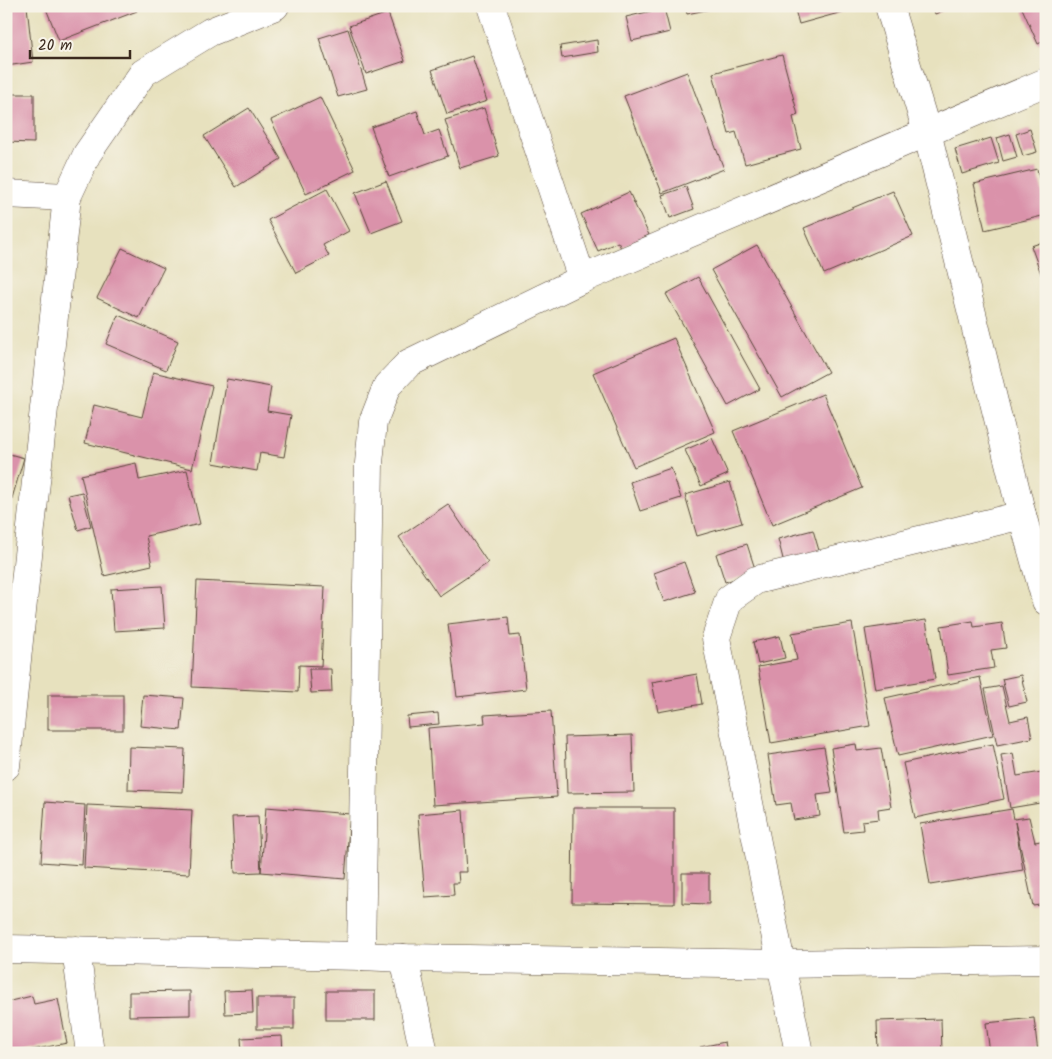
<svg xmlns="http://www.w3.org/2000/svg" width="1052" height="1059" viewBox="0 0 1052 1059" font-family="Kalam,sans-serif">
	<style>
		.building { fill: #da92aa }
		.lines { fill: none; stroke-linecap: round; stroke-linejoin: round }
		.street-casing { stroke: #554536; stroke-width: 29 }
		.street { stroke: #fff; stroke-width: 28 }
	</style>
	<rect width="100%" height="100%" fill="#f7f3e8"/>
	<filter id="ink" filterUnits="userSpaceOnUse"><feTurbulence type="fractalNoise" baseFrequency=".02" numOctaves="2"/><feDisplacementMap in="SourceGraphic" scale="10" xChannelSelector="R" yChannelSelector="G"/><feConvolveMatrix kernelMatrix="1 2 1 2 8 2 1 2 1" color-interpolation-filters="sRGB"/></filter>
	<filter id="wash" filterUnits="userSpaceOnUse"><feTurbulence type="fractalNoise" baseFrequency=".0096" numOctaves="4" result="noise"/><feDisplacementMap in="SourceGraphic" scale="20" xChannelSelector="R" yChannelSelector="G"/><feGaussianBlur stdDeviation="1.12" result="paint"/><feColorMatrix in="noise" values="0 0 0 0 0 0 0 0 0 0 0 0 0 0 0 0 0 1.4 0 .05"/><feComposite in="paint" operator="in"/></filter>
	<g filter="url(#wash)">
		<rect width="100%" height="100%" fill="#e7e1be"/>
		<g id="blocks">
			<g class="building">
				<path d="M 6,6 L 27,6 L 33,62 L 6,66 Z"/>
				<path d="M 45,6 L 135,6 L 137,11 L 59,41 Z"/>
				<path d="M 685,6 L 720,6 L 720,7 L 687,14 Z"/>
				<path d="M 794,6 L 844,6 L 846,11 L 799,24 Z"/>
				<path d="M 932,6 L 954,6 L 935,14 Z"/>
				<path d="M 1021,6 L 1046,6 L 1046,40 L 1038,44 Z"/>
				<path d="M 664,8 L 670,32 L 632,41 L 626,17 Z"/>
				<path d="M 388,13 L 405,61 L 366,74 L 349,26 Z"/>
				<path d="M 348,29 L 367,89 L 338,97 L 319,38 Z"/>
				<path d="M 597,40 L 598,52 L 562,58 L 560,46 Z"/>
				<path d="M 782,55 L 798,115 L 793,117 L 801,149 L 745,164 L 736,132 L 729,134 L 713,73 Z"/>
				<path d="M 472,56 L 487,101 L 447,114 L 432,70 Z"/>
				<path d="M 687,72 L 724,169 L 662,193 L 624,96 Z"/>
				<path d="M 6,94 L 34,94 L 34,143 L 6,142 Z"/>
				<path d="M 320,97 L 355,170 L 306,194 L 271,120 Z"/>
				<path d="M 249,108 L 281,159 L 236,187 L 204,136 Z"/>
				<path d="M 484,108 L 499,156 L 460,168 L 445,120 Z"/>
				<path d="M 417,111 L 425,135 L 439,130 L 448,156 L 389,177 L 371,127 Z"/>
				<path d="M 1030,129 L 1037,152 L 1023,156 L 1016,134 Z"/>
				<path d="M 1010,134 L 1017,157 L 1003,161 L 997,138 Z"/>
				<path d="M 991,138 L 999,163 L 962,174 L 955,149 Z"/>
				<path d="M 1037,169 L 1046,207 L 1046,215 L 985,230 L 974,184 Z"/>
				<path d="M 386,181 L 402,221 L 371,233 L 355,193 Z"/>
				<path d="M 686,187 L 694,209 L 670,218 L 662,195 Z"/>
				<path d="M 327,189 L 349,231 L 323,245 L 329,256 L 296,273 L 268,220 Z"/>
				<path d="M 893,191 L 913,236 L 824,274 L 804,228 Z"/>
				<path d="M 629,192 L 649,235 L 621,248 L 618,242 L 598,251 L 581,214 Z"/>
				<path d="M 1046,241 L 1046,281 L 1044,282 L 1031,246 Z"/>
				<path d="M 757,245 L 828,372 L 782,397 L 711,270 Z"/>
				<path d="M 122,248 L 164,268 L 139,318 L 97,298 Z"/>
				<path d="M 698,277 L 760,389 L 728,406 L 666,294 Z"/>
				<path d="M 118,315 L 178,341 L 166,370 L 106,344 Z"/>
				<path d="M 674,338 L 715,432 L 634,467 L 593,373 Z"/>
				<path d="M 153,372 L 212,386 L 192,469 L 85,443 L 94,405 L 142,417 Z"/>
				<path d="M 227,379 L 271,387 L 267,411 L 291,415 L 284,457 L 260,453 L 257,471 L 213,463 Z"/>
				<path d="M 823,394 L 862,488 L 772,525 L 733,431 Z"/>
				<path d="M 712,438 L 728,474 L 701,486 L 685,450 Z"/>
				<path d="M 6,453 L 24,458 L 7,515 L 6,515 Z"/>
				<path d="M 136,463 L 139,480 L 187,470 L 200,524 L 146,536 L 152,565 L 104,576 L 81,475 Z"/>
				<path d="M 671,468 L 681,498 L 640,511 L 630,482 Z"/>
				<path d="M 730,482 L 742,523 L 697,536 L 685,495 Z"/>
				<path d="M 82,492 L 91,526 L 78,530 L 68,495 Z"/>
				<path d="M 448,504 L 488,563 L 439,596 L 399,537 Z"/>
				<path d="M 813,530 L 820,554 L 784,563 L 778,539 Z"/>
				<path d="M 747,544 L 756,572 L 725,582 L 716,554 Z"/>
				<path d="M 684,562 L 695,592 L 664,602 L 654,573 Z"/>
				<path d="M 197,581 L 325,587 L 321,666 L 299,665 L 298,692 L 192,687 Z"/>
				<path d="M 162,586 L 165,628 L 114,631 L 111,589 Z"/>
				<path d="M 508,617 L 510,636 L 520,635 L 526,689 L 457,697 L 448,624 Z"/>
				<path d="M 926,620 L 935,679 L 875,689 L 865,629 Z"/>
				<path d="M 973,621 L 974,627 L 1002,623 L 1006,648 L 991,650 L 994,668 L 948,675 L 941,626 Z"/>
				<path d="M 852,623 L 870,726 L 771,743 L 758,667 L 797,660 L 792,633 Z"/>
				<path d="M 780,636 L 785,658 L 758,664 L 753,642 Z"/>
				<path d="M 309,669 L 331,669 L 332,692 L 311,693 Z"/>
				<path d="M 697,674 L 702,704 L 658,712 L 652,682 Z"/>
				<path d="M 1021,675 L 1027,702 L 1009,706 L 1002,679 Z"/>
				<path d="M 980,677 L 993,735 L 898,756 L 885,698 Z"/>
				<path d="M 1002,686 L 1010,721 L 1028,717 L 1032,738 L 997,745 L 985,689 Z"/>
				<rect x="48" y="695" width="75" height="35"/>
				<path d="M 143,695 L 184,698 L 181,730 L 140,726 Z"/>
				<path d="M 551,711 L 557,797 L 433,805 L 428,728 L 485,723 L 484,715 Z"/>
				<path d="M 438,713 L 439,724 L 408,727 L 407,716 Z"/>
				<path d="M 632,735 L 634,792 L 567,793 L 565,737 Z"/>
				<path d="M 856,744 L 857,751 L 881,748 L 891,807 L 878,809 L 879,819 L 862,821 L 863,830 L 844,832 L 831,748 Z"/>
				<path d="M 993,744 L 1004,799 L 915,818 L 903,763 Z"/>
				<path d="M 129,747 L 185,749 L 183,792 L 128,790 Z"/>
				<path d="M 824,747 L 832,793 L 817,795 L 820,816 L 794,820 L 791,803 L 776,805 L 768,755 Z"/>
				<path d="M 1013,753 L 1017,776 L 1042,772 L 1046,802 L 1010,808 L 1001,755 Z"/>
				<path d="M 45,802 L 85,805 L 82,865 L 41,862 Z"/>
				<path d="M 87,805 L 192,810 L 189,874 L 84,868 Z"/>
				<path d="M 266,807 L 350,814 L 345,879 L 261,872 Z"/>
				<path d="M 573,808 L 674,808 L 674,904 L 572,903 Z"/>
				<path d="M 1012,809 L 1014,819 L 1029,817 L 1035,842 L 1046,840 L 1046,904 L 1033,906 L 1015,822 L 1023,870 L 930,885 L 920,824 Z"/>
				<path d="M 463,810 L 467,872 L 458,872 L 459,883 L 453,883 L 454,895 L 425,897 L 418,814 Z"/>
				<path d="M 258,816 L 261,872 L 235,873 L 232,817 Z"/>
				<path d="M 682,873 L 709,873 L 709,904 L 682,903 Z"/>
				<path d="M 252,990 L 253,1013 L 225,1014 L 224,991 Z"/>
				<path d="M 190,991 L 190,1015 L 129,1016 L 129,992 Z"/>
				<rect x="326" y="991" width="49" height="29"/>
				<path d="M 32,996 L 34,1004 L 58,999 L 67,1043 L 17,1053 L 7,1053 L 6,1002 Z"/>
				<rect x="257" y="998" width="37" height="31"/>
				<path d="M 1034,1018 L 1038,1053 L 990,1053 L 986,1023 Z"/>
				<path d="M 941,1019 L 942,1053 L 878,1053 L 877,1021 Z"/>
				<path d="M 282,1036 L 283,1053 L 242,1053 L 241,1038 Z"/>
				<path d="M 725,1042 L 727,1053 L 701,1053 L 700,1047 Z"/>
			</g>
		</g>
	</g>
	<g filter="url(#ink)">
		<use href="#blocks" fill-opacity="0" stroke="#554536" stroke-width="1"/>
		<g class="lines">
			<defs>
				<g id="street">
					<path d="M 491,6 L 582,279"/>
					<path d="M 889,6 L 927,132 L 1022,515 L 1046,601"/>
					<path d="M 6,194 L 67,197"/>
					<path d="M 6,766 L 24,592 L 67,197 L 87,154 L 143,73 L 210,32 L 275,6"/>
					<path d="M 6,949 L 361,956 L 404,958 L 781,964 L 1046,960"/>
					<path d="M 76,950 L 90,1053"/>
					<path d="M 361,956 L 369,463 L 373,422 L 387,386 L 409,363 L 582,279 L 1046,82"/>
					<path d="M 404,958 L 424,1053"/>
					<path d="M 799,1053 L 716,638 L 729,599 L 756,580 L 1022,515"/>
				</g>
			</defs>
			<use href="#street" class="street-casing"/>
			<use href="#street" class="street"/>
		</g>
	</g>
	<rect width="1052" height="1059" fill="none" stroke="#f7f3e8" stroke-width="25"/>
	<path d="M30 50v8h100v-8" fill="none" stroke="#3b2a1e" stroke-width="2.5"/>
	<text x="38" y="50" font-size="15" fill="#3b2a1e" stroke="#f7f3e8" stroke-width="4" paint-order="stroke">20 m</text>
</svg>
